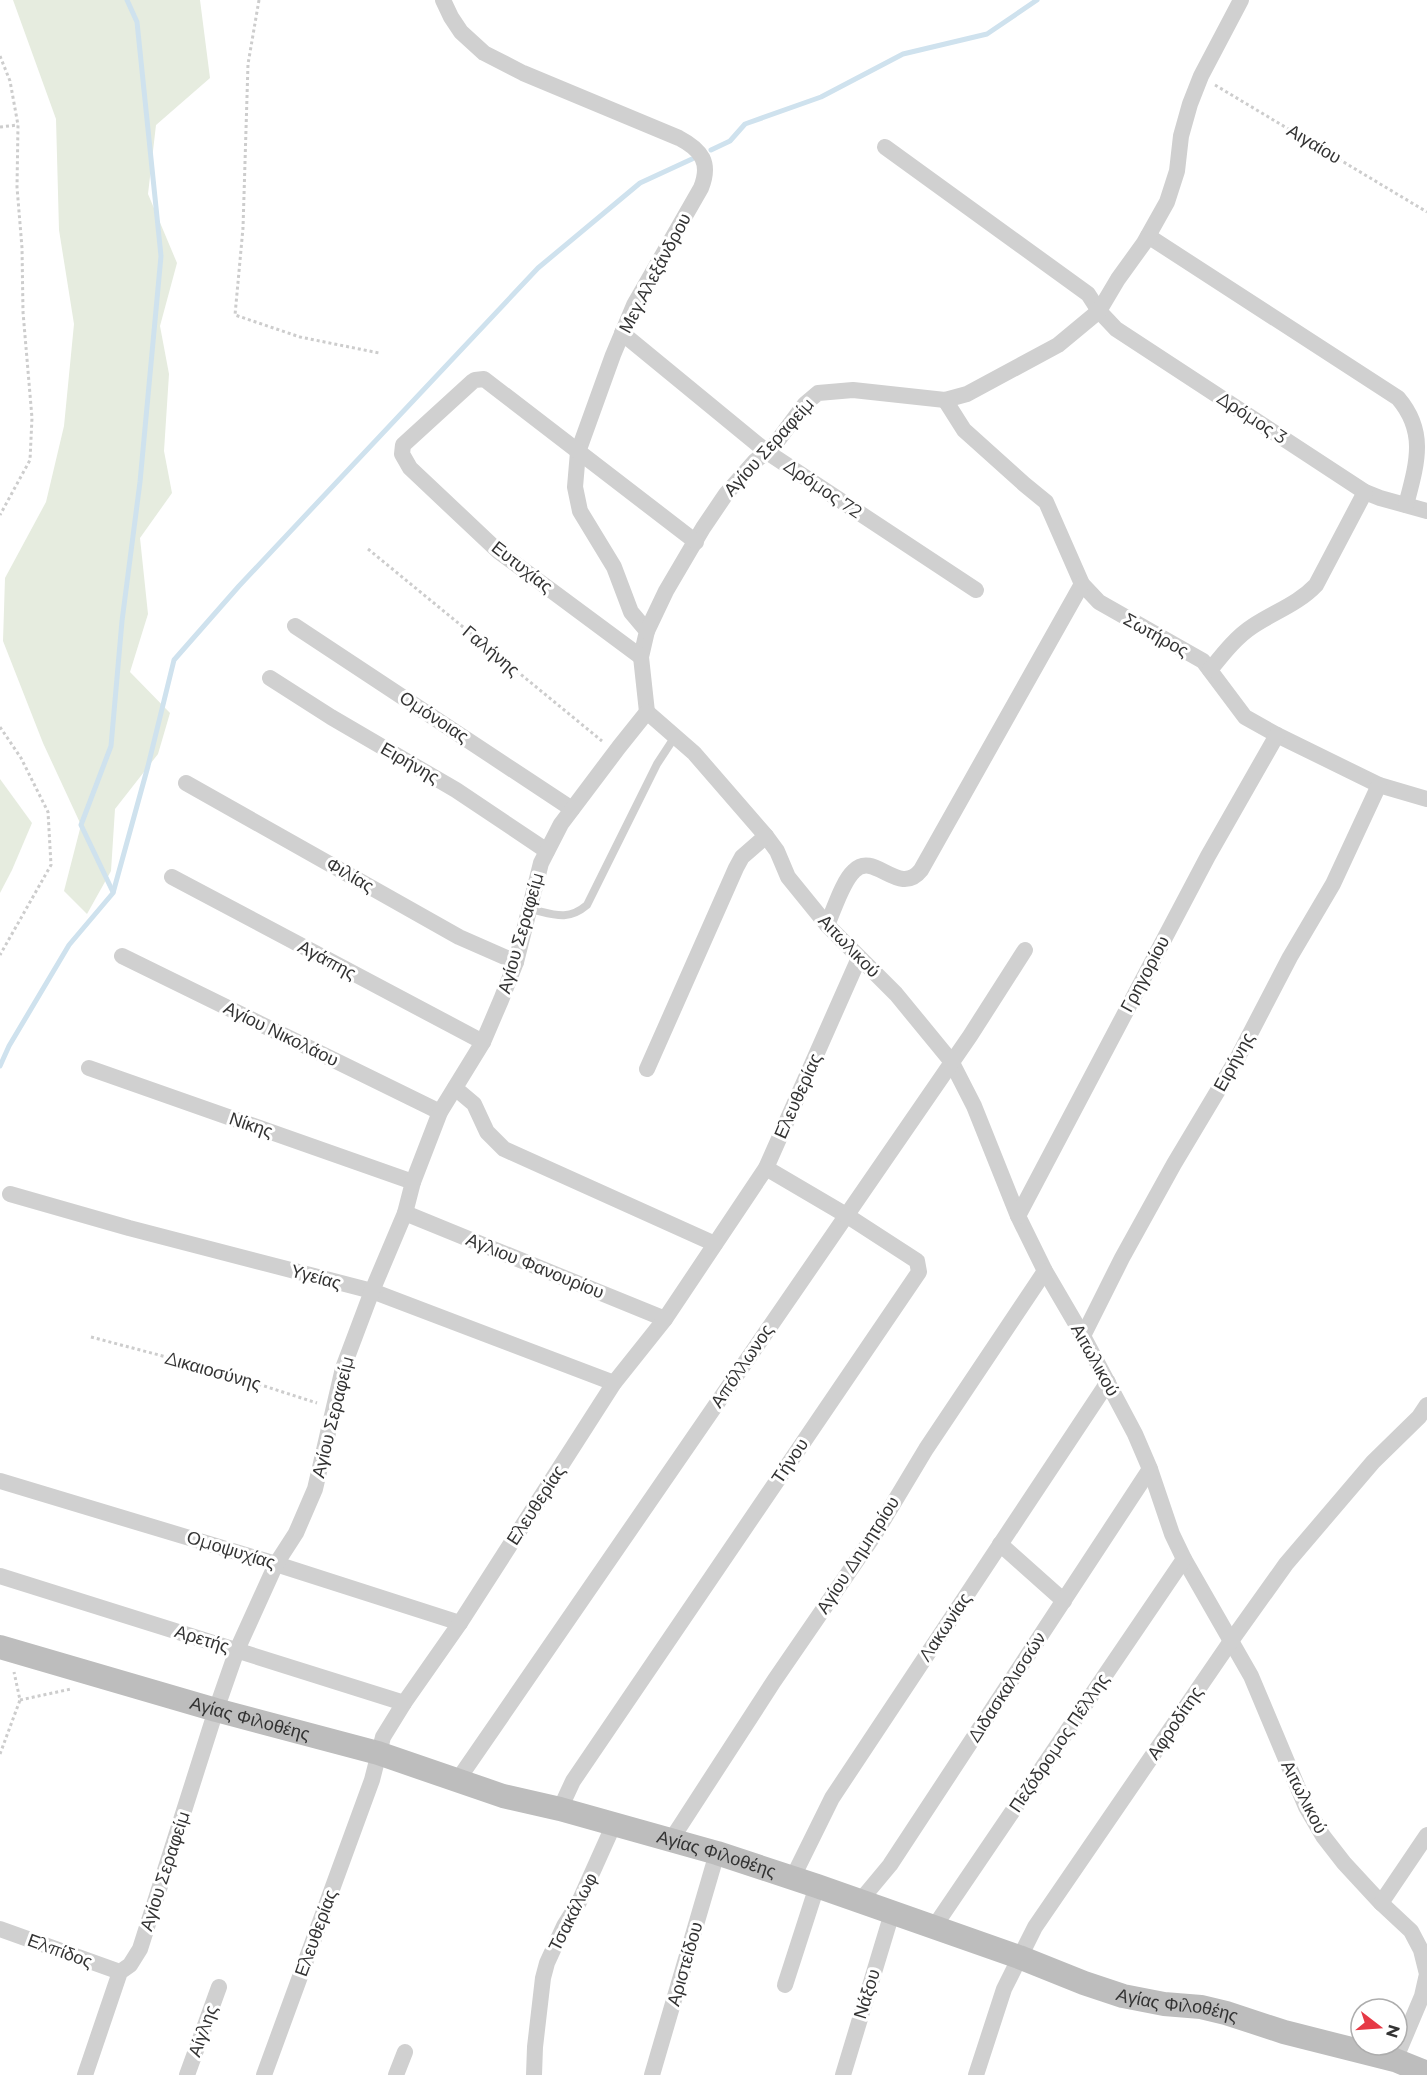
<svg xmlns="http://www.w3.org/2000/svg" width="1427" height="2075" viewBox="0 0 1427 2075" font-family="Montserrat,sans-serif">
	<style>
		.green { fill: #e6ecdf }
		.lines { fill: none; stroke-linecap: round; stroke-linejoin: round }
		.stream { stroke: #cfe2ee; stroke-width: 5 }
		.path { stroke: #cdcdcd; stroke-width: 3; stroke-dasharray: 3 3; stroke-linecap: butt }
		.lane { stroke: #d0d0d0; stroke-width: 8 }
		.street { stroke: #d0d0d0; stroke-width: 16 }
		.secondary { stroke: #bdbdbd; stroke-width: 24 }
		.labels { text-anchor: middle; stroke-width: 6; stroke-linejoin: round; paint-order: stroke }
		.street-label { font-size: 18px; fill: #333; stroke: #fff }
	</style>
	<rect width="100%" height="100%" fill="#fff"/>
	<g class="green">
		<path d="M 13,0 L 200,0 L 210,78 L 156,125 L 148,194 L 177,263 L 160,326 L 169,374 L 164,451 L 172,493 L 140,538 L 148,614 L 130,672 L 170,713 L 158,754 L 115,809 L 111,871 L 87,914 L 64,891 L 81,825 L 43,743 L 3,641 L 5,578 L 46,502 L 64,426 L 74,324 L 59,230 L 56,119 Z"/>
		<path d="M 0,779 L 32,823 L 12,870 L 0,893 Z"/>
	</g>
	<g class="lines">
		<g class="stream">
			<path d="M 711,150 L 730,141 L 745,124 L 821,97 L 903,54 L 987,34 L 1037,0"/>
			<path d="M 113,892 L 81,825 L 111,746 L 122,621 L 140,482 L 161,256 L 137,22 L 127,0"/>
			<path d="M 0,1066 L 9,1046 L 69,945 L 113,893 L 148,766 L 174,660 L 239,586 L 538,268 L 640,183 L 692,159"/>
		</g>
		<g class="path">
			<path d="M 259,0 L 248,64 L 243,228 L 235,315 L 300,337 L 379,353"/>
			<path d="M 0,56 L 10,81 L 18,125 L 17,187 L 22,248 L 23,312 L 32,418 L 30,460 L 0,515"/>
			<path d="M 1215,85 L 1427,212"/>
			<path d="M 0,127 L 18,125"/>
			<path d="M 368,549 L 602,741"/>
			<path d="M 0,727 L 21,758 L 48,812 L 51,865 L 0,955"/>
			<path d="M 91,1337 L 208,1368 L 317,1403"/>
			<path d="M 20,1700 L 71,1689"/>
			<path d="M 0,1754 L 20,1700 L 14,1672"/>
		</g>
		<path class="lane" d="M 530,909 C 553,914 567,922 587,905 L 657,764 L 676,735"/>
		<g class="street">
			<path d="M 443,0 L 451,17 L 461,32 L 484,53 L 523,73 L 679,138 C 702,150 711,163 701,188 L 634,305 L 613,355 L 578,452 L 575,487 L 580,511 L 614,567 L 631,612 L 647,631 L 641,657 L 647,712"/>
			<path d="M 885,147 L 1088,294 L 1099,311 L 1116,329 L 1365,492 L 1380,498 L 1427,511"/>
			<path d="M 1148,236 L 1398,398 C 1427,432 1417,463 1406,505"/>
			<path d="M 622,333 L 767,452 L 976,590"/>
			<path d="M 945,400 L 964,430 L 1024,484 L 1046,502 L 1082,584 L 1099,602 L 1203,661 L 1245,717 L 1277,735 L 1379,785 L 1427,799"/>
			<path d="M 295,626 L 572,809"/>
			<path d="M 647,631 L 666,591 L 703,528 L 726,494 L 755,461 L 773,447 L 805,404 L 818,393 L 853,390 L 945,400 L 967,394 L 1058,345 L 1099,311 L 1118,279 L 1144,243 L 1167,202 L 1177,171 L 1181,136 L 1190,104 L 1201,76 L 1241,0"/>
			<path d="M 641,657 L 498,551 L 410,468 L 402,454 L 403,445 L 472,382 L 475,380 L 484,379 L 696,542"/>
			<path d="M 1210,670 C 1223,654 1236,637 1253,626 C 1274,612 1298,604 1316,585 L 1365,492"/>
			<path d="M 270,678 L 331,717 L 456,790 L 547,851"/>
			<path d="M 647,712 L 694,753 L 766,836 L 777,851 L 788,877 L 827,925 L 896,994 L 951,1061 L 974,1106 L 1018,1216 L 1045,1271 L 1083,1336 L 1135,1434 L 1150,1469 L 1172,1534 L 1184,1559 L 1251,1676 L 1306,1807 L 1323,1836 L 1344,1863 L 1381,1903 L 1411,1931 L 1421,1950 L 1427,1974 L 1422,1996 L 1395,2060"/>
			<path d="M 186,783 L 459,937 L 516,962"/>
			<path d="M 172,877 L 483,1042"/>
			<path d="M 827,925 C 834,910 842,882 854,871 C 874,850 899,898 921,870 L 1082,584"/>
			<path d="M 122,956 L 440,1112"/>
			<path d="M 89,1068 L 413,1182"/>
			<path d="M 647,1069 L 736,868 L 742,857 L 766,836"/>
			<path d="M 455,1088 L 474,1104 L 487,1132 L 504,1149 L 715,1244"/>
			<path d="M 10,1194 L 129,1228 L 372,1291 L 614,1383"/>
			<path d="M 405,1213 L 665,1319"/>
			<path d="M 1018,1216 L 1208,856 L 1277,735"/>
			<path d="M 1083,1336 L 1122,1258 L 1174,1164 L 1238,1057 L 1290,957 L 1333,884 L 1379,785"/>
			<path d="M 0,1481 L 276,1564 L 460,1623"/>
			<path d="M 1000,1544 L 1064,1601"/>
			<path d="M 0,1576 L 404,1703"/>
			<path d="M 457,1781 L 970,1036 L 1025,950"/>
			<path d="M 560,1809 L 573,1781 L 919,1272 L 917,1261 L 846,1215 L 766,1168"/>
			<path d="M 671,1840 L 774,1681 L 875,1534 L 926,1449 L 1045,1271"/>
			<path d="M 793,1877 L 832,1798 L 1108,1382"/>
			<path d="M 860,1901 L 890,1865 L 1150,1469"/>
			<path d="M 1381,1903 L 1427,1835"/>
			<path d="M 934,1927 L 1184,1559"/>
			<path d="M 0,1929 L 120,1972"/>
			<path d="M 785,1985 L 817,1886"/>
			<path d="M 85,2075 L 120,1972 L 130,1965 L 140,1949 L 216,1710 L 237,1650 L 276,1564 L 296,1533 L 315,1489 L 343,1368 L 372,1291 L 405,1213 L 413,1182 L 440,1112 L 483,1042 L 501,1000 L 516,962 L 541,863 L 561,824 L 619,747 L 647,712"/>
			<path d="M 187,2075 L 219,1987"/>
			<path d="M 264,2075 L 372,1780 L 383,1737 L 404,1703 L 460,1623 L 614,1383 L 665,1319 L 766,1168 L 859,958"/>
			<path d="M 396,2075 L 405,2052"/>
			<path d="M 534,2075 L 535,2047 L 543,1978 L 547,1963 L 564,1926 L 579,1902 L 614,1824"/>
			<path d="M 652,2075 L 717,1853"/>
			<path d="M 843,2075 L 892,1913"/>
			<path d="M 976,2075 L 1004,1989 L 1035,1927 L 1231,1641 L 1286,1564 L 1373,1462 L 1419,1417 L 1427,1405"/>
		</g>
		<path class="secondary" id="s1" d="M 0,1647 L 216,1710 L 378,1753 L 503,1796 L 560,1809 L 717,1853 L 817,1886 L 1019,1957 L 1084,1983 L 1123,1996 L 1164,2004 L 1201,2007 L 1226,2013 L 1284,2032 L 1395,2060 L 1427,2073"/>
	</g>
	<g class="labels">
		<g class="street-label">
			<text transform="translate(1314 144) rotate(31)" y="6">Αιγαίου</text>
			<text transform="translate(655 273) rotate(-62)" y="6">Μεγ.Αλεξάνδρου</text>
			<text transform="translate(1252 418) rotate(33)" y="6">Δρόμος 3</text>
			<text transform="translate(769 447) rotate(-48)" y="6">Αγίου Σεραφείμ</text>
			<text transform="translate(823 489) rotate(34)" y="6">Δρόμος 72</text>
			<text transform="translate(522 567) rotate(38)" y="6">Ευτυχίας</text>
			<text transform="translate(1156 635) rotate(29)" y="6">Σωτήρος</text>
			<text transform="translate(491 651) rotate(40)" y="6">Γαλήνης</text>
			<text transform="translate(434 717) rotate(33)" y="6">Ομόνοιας</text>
			<text transform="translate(410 763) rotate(30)" y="6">Ειρήνης</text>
			<text transform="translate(350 875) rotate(30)" y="6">Φιλίας</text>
			<text transform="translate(521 933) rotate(-74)" y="6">Αγίου Σεραφείμ</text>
			<text transform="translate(849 946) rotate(46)" y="6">Αιτωλικού</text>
			<text transform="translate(327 960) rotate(28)" y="6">Αγάπης</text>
			<text transform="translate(1145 974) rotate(-62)" y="6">Γρηγορίου</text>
			<text transform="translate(281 1034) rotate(26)" y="6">Αγίου Νικολάου</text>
			<text transform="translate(1234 1062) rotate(-61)" y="6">Ειρήνης</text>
			<text transform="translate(798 1096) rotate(-66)" y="6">Ελευθερίας</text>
			<text transform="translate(251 1125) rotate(19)" y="6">Νίκης</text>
			<text transform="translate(535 1266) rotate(22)" y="6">Αγλιου Φανουρίου</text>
			<text transform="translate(316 1277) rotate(15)" y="6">Υγείας</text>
			<text transform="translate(1095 1360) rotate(61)" y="6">Αιτωλικού</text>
			<text transform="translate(742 1366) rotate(-56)" y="6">Απόλλωνος</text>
			<text transform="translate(213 1371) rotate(16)" y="6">Δικαιοσύνης</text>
			<text transform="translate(333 1417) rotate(-76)" y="6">Αγίου Σεραφείμ</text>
			<text transform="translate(790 1461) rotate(-56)" y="6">Τήνου</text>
			<text transform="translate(536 1505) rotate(-57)" y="6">Ελευθερίας</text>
			<text transform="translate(231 1550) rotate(17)" y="6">Ομοψυχίας</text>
			<text transform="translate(858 1555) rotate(-57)" y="6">Αγίου Δημητρίου</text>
			<text transform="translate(945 1627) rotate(-56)" y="6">Λακωνίας</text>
			<text transform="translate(202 1639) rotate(17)" y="6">Αρετής</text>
			<text transform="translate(1007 1687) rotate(-57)" y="6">Διδασκαλισσών</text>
			<text dy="6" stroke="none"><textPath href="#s1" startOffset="260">Αγίας Φιλοθέης</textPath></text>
			<text transform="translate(1175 1723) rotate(-56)" y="6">Αφροδίτης</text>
			<text transform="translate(1059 1743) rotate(-56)" y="6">Πεζόδρομος Πέλλης</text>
			<text transform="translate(1304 1797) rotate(63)" y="6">Αιτωλικού</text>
			<text dy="6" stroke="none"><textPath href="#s1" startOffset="746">Αγίας Φιλοθέης</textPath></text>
			<text transform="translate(165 1871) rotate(-72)" y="6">Αγίου Σεραφείμ</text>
			<text transform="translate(573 1912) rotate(-63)" y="6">Τσακάλωφ</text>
			<text transform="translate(316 1933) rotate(-70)" y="6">Ελευθερίας</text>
			<text transform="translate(60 1951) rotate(20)" y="6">Ελπίδος</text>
			<text transform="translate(685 1964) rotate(-74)" y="6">Αριστείδου</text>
			<text transform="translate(867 1994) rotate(-73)" y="6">Νάξου</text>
			<text dy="6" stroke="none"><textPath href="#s1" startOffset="1232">Αγίας Φιλοθέης</textPath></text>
			<text transform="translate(203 2031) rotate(-70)" y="6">Αίγλης</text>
		</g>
	</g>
	<g transform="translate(1379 2027) rotate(107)"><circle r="28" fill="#ffffff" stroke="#adadad" stroke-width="1.5"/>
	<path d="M0-4.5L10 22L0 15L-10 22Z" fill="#e63946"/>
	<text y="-9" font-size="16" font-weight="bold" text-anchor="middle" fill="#333333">N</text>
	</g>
</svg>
